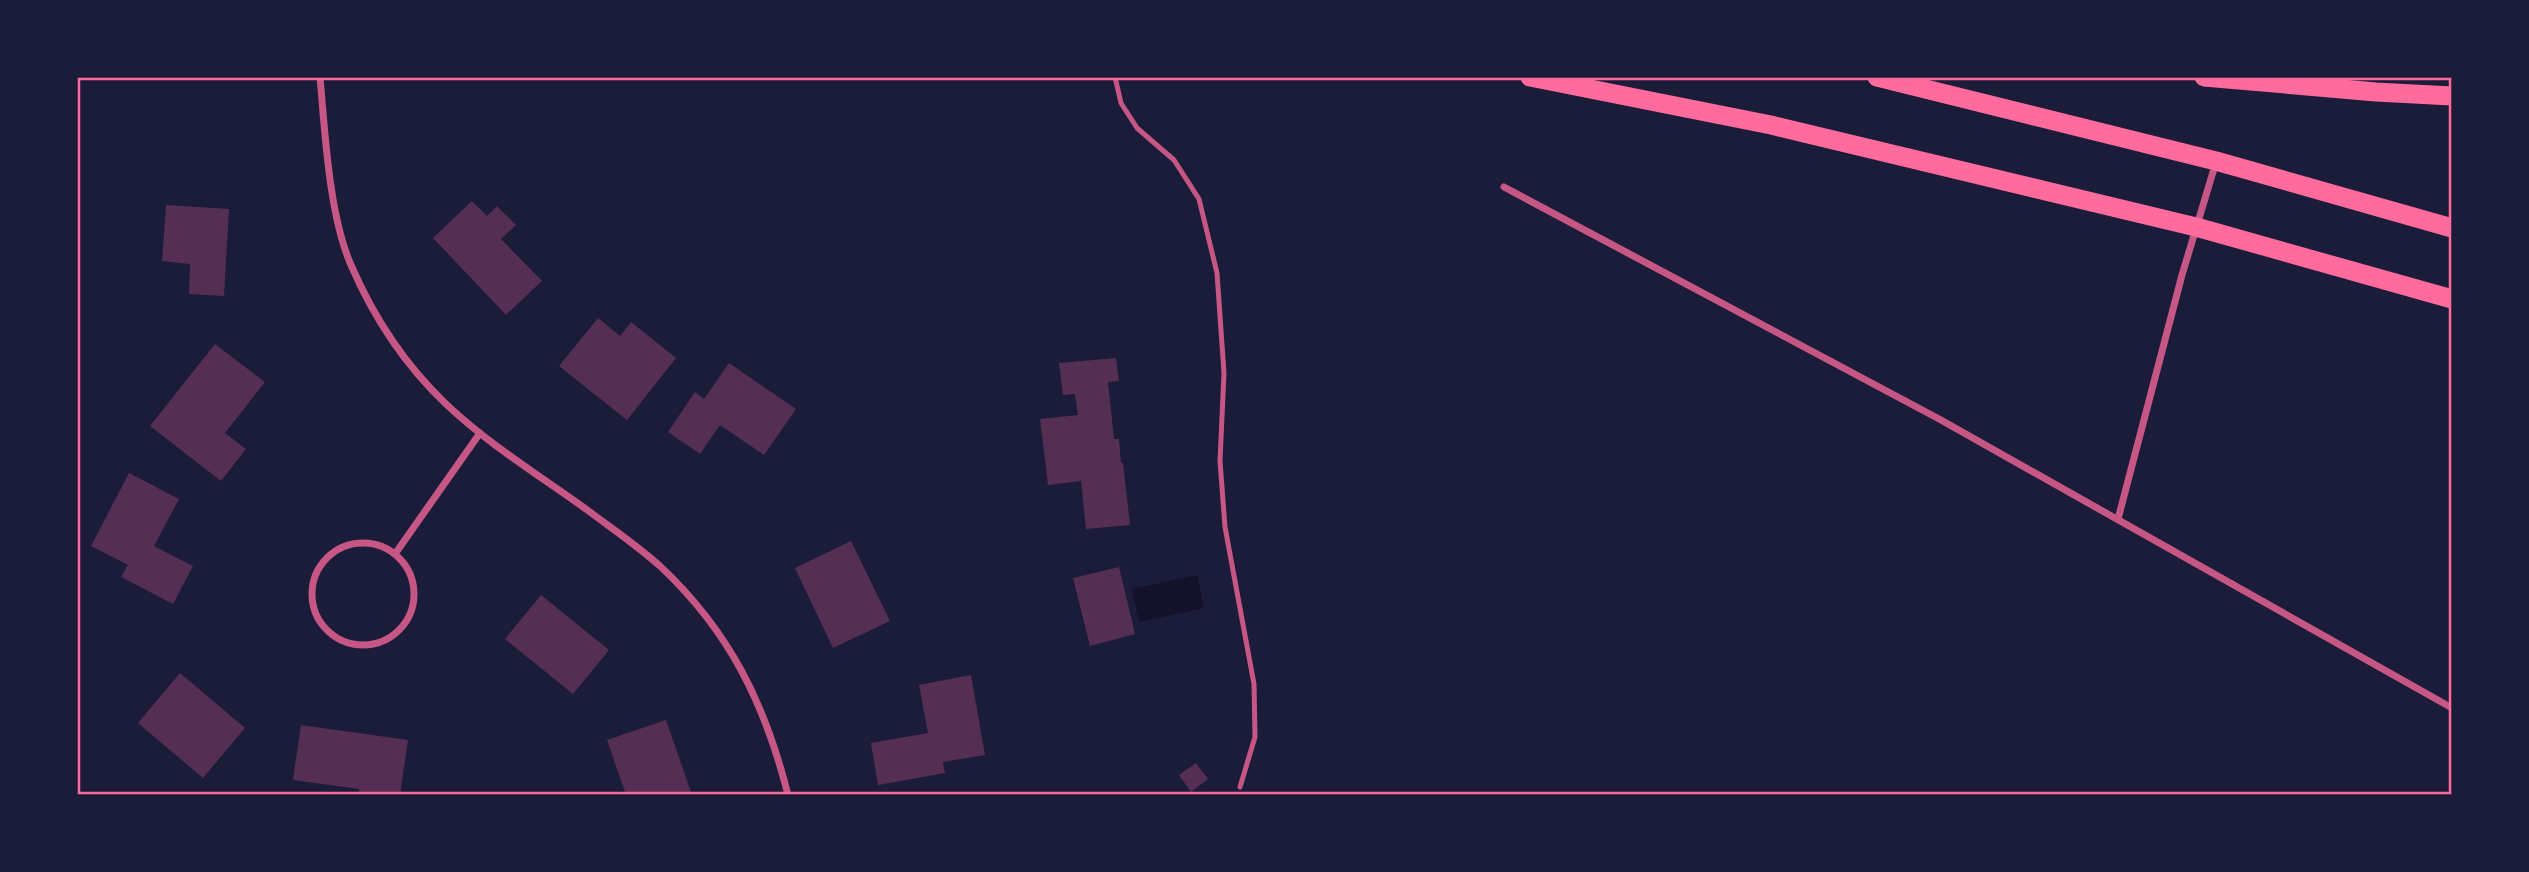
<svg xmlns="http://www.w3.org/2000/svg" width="2529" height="872" viewBox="0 0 2529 872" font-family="Mulish,sans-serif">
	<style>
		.water { fill: #12122b }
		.building { fill: #542f53 }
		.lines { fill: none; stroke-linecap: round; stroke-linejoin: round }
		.service { stroke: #c65784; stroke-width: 5 }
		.minor { stroke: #c65784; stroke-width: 7 }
		.trunk { stroke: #ff6b9d; stroke-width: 19 }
		.neatline { fill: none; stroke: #ff6b9d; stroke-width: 2.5 }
	</style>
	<rect width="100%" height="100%" fill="#1b1b3a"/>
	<path class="water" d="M 1197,575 L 1204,608 L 1139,622 L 1132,589 Z"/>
	<g class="building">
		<path d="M 472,201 L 487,216 L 497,206 L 516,225 L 501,239 L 542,281 L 506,315 L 433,238 Z"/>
		<path d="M 166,205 L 229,209 L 224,296 L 189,294 L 190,264 L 162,261 Z"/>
		<path d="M 598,318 L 620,336 L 631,322 L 676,358 L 627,420 L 559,366 Z"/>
		<path d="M 215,344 L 265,382 L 225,433 L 246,449 L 221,481 L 150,426 Z"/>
		<path d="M 1116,358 L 1119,381 L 1108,382 L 1114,439 L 1119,439 L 1121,463 L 1123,463 L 1130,525 L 1086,529 L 1081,481 L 1048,485 L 1040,419 L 1078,415 L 1075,394 L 1063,395 L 1059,363 Z"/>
		<path d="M 729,363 L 796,409 L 764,455 L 720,425 L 700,454 L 668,432 L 695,392 L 704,399 Z"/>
		<path d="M 129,473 L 179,499 L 154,546 L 193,566 L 173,604 L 121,577 L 128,565 L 91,546 Z"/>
		<path d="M 851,541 L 890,621 L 833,648 L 795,568 Z"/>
		<path d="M 1119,567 L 1135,634 L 1090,646 L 1073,578 Z"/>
		<path d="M 541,595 L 609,650 L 573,694 L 505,639 Z"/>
		<path d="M 180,673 L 245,728 L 203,778 L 138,723 Z"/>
		<path d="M 971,675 L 985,755 L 943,762 L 945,773 L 878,785 L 871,743 L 928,733 L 919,685 Z"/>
		<path d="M 666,720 L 692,795 L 626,795 L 607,740 Z"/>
		<path d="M 301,725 L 408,740 L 400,795 L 359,795 L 359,789 L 293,780 Z"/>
		<path d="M 1196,763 L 1208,779 L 1191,792 L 1179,775 Z"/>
	</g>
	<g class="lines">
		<path class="service" d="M 1115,77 L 1121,103 L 1137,128 L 1174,160 L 1199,199 L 1217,273 L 1224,373 L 1220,461 L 1225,527 L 1254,684 L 1255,737 L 1240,787"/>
		<g class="minor">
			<path d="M 320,77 C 325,132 329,215 351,265 C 373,316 405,365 446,404 C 489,445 542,477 590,512 C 614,530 639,547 661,567 C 730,632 765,704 788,795"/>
			<path d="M 1504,187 L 1941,420 L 2452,708"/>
			<path d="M 2118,519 L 2182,275 L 2216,162"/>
			<circle cx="363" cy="594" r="51"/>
			<path d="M 395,554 L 480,433"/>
		</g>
		<g class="trunk">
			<path d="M 1530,77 L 1771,125 L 2196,227 L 2452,299"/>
			<path d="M 1877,77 L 2216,161 L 2452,228"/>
			<path d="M 2204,77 L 2376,92 L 2452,96"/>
		</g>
	</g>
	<rect width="2529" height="872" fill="none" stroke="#1b1b3a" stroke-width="158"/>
	<rect x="79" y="79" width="2371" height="714" class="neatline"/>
</svg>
